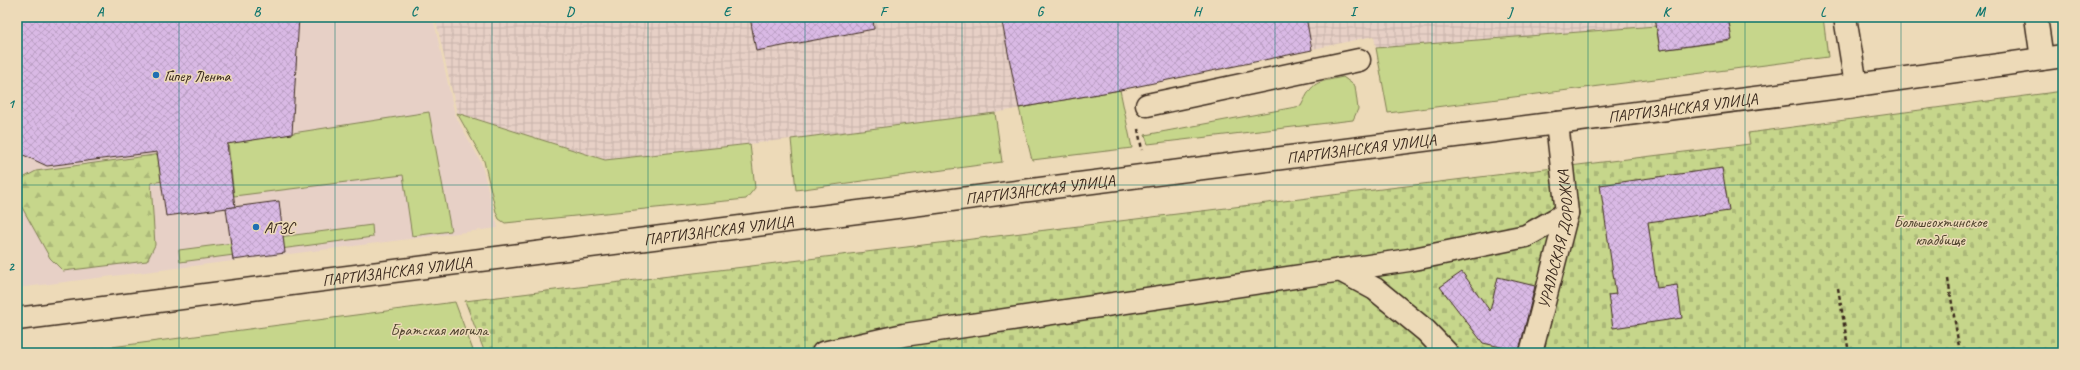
<svg xmlns="http://www.w3.org/2000/svg" width="2080" height="370" viewBox="0 0 2080 370" font-family="Caveat,sans-serif">
	<style>
		.built { fill: #e7d0c6 }
		.industrial { fill: url(#industrial-grid) }
		.grass { fill: #c6d68b; stroke: #808054 }
		.forest { fill: url(#forest-firs); stroke: #808054 }
		.cemetery { fill: url(#cemetery-stones); stroke: #808054 }
		.building { fill: url(#building-cross-hatch); stroke: #3b2a1e }
		.lines { fill: none; stroke-linecap: round; stroke-linejoin: round }
		.minor-casing { stroke: #3b2a1e; stroke-width: 25 }
		.path { stroke: #3b2a1e; stroke-width: 2.5; stroke-dasharray: 4 3; stroke-linecap: butt }
		.minor { stroke: #eddab8; stroke-width: 22 }
		.grid { fill: none; stroke: #0f766e; stroke-width: 1; stroke-opacity: 0.55 }
		.poi-dot { fill: #1f6fb2; stroke: #eddab8; stroke-width: 1.5 }
		.labels { text-anchor: middle; stroke-width: 3; stroke-linejoin: round; paint-order: stroke }
		.poi-label { font-size: 16px; fill: #3b2a1e; stroke: #eddab8; text-anchor: start }
		.street-label { font-size: 16px; fill: #3b2a1e; stroke: #eddab8 }
		.park-label { font-size: 16px; fill: #50442e; stroke: #eddab8 }
		.neatline { fill: none; stroke: #0f766e; stroke-width: 1.5 }
		.grid-label { font-size: 13px; text-anchor: middle; font-weight: bold; fill: #0f766e }
	</style>
	<defs>
		<pattern id="industrial-grid" width="8" height="8" patternUnits="userSpaceOnUse"><rect width="8" height="8" fill="#e7d0c6"/><path d="M0 4h8M4 0v8" fill="none" stroke="#c7b3aa"/></pattern>
		<pattern id="forest-firs" width="22" height="20" patternUnits="userSpaceOnUse"><rect width="22" height="20" fill="#c6d68b"/><path d="M5 1l3.5 6h-7zM16 11l3.5 6h-7z" fill="#abb878"/></pattern>
		<pattern id="cemetery-stones" width="16" height="16" patternUnits="userSpaceOnUse"><rect width="16" height="16" fill="#c6d68b"/><path d="M2 7V4a2 2 0 0 1 4 0v3zM10 15v-3a2 2 0 0 1 4 0v3z" fill="#abb878"/></pattern>
		<pattern id="building-cross-hatch" width="8" height="8" patternUnits="userSpaceOnUse"><rect width="8" height="8" fill="#d9b9e5"/><path d="M0 0l8 8M0 8l8-8" fill="none" stroke="#bb9fc4"/></pattern>
	</defs>
	<rect width="100%" height="100%" fill="#eddab8"/>
	<filter id="ink" filterUnits="userSpaceOnUse"><feTurbulence type="fractalNoise" baseFrequency=".025" numOctaves="2"/><feDisplacementMap in="SourceGraphic" scale="8" xChannelSelector="R" yChannelSelector="G"/><feConvolveMatrix kernelMatrix="1 2 1 2 8 2 1 2 1" color-interpolation-filters="sRGB"/></filter>
	<g filter="url(#ink)">
		<path class="built" d="M 17,17 L 433,17 L 455,115 L 481,162 L 498,228 L 17,288 Z"/>
		<path class="industrial" d="M 435,17 L 1728,17 L 1732,40 L 1660,50 L 1656,26 L 1376,48 L 1374,36 L 1120,90 L 995,113 L 766,142 L 605,160 L 457,113 Z"/>
		<g class="grass">
			<path d="M 1728,17 L 1823,17 L 1828,57 L 1388,113 L 1376,48 L 1656,26 L 1660,50 L 1731,41 Z"/>
			<path d="M 1343,77 L 1355,86 L 1358,109 L 1353,120 L 1148,144 L 1145,135 L 1301,106 C 1314,80 1315,83 1343,77 Z"/>
			<path d="M 1120,90 L 1132,148 L 1032,160 L 1019,108 Z"/>
			<path d="M 429,112 L 451,231 L 412,236 L 403,175 L 234,196 L 228,143 Z"/>
			<path d="M 457,113 L 605,160 L 750,144 L 755,188 L 746,199 L 505,223 L 499,219 L 496,212 L 484,161 Z"/>
			<path d="M 995,113 L 1002,162 L 796,190 L 791,139 Z"/>
			<path d="M 372,225 L 373,237 L 180,262 L 179,250 Z"/>
			<path d="M 455,302 L 474,353 L 66,353 Z"/>
		</g>
		<path class="forest" d="M 220,146 L 216,172 L 151,183 L 155,245 L 147,261 L 63,271 L 50,258 L 19,202 L 23,178 L 36,171 Z"/>
		<path class="cemetery" d="M 2063,91 L 2063,353 L 485,353 L 465,301 L 1750,144 L 1748,133 Z"/>
		<g class="building">
			<path d="M 17,17 L 299,17 L 292,134 L 227,144 L 235,207 L 166,216 L 157,152 L 47,166 L 17,152 Z"/>
			<path d="M 750,17 L 873,17 L 874,29 L 756,51 Z"/>
			<path d="M 1001,17 L 1306,17 L 1312,50 L 1120,90 L 1019,108 Z"/>
			<path d="M 1655,17 L 1728,17 L 1732,40 L 1660,50 Z"/>
			<path d="M 1722,168 L 1729,211 L 1648,222 L 1657,288 L 1677,285 L 1682,318 L 1613,328 L 1608,295 L 1616,294 L 1600,185 Z"/>
			<path d="M 279,201 L 285,253 L 233,260 L 226,208 Z"/>
			<path d="M 1462,272 L 1490,311 L 1498,277 L 1535,286 L 1519,351 L 1483,343 L 1440,287 Z"/>
		</g>
		<g class="lines">
			<defs>
				<g id="minor">
					<path d="M 1845,17 L 1856,85"/>
					<path d="M 2036,17 L 2042,59"/>
					<path d="M 1147,105 L 1359,60"/>
					<path d="M 1340,270 L 1375,289 L 1426,331 L 1447,353"/>
					<path id="s1" d="M 17,319 L 1856,85 L 2063,56"/>
					<path d="M 823,353 L 904,335 L 1409,260 L 1526,236 L 1567,213"/>
					<path id="s2" d="M 1531,353 L 1567,213 L 1557,123"/>
				</g>
			</defs>
			<use href="#minor" class="minor-casing"/>
			<g class="path">
				<path d="M 1138,129 L 1142,150"/>
				<path d="M 1948,279 L 1960,353"/>
				<path d="M 1838,288 L 1849,353"/>
			</g>
			<use href="#minor" class="minor"/>
		</g>
	</g>
	<path class="grid" d="M 179,17 L 179,353M 335,17 L 335,353M 492,17 L 492,353M 648,17 L 648,353M 805,17 L 805,353M 962,17 L 962,353M 1118,17 L 1118,353M 1275,17 L 1275,353M 1432,17 L 1432,353M 1588,17 L 1588,353M 1745,17 L 1745,353M 1901,17 L 1901,353M 17,185 L 2063,185"/>
	<g class="poi-dot">
		<circle cx="156" cy="75" r="4"/>
		<circle cx="256" cy="227" r="4"/>
	</g>
	<g class="labels">
		<g class="poi-label">
			<text x="164" y="81">Гипер Лента</text>
			<text x="264" y="233">АГЗС</text>
		</g>
		<g class="street-label">
			<text dy="6" stroke="none"><textPath href="#s1" startOffset="1679">ПАРТИЗАНСКАЯ УЛИЦА</textPath></text>
			<text dy="6" stroke="none"><textPath href="#s1" startOffset="1355">ПАРТИЗАНСКАЯ УЛИЦА</textPath></text>
			<text dy="6" stroke="none"><textPath href="#s1" startOffset="1031">ПАРТИЗАНСКАЯ УЛИЦА</textPath></text>
			<text dy="6" stroke="none"><textPath href="#s1" startOffset="707">ПАРТИЗАНСКАЯ УЛИЦА</textPath></text>
			<text dy="6" stroke="none"><textPath href="#s2" startOffset="117">УРАЛЬСКАЯ ДОРОЖКА</textPath></text>
			<text dy="6" stroke="none"><textPath href="#s1" startOffset="383">ПАРТИЗАНСКАЯ УЛИЦА</textPath></text>
		</g>
		<g class="park-label">
			<text x="1940" y="227">Большеохтинское<tspan x="1940" dy="18">кладбище</tspan></text>
			<text x="439" y="335">Братская могила</text>
		</g>
	</g>
	<rect width="2080" height="370" fill="none" stroke="#eddab8" stroke-width="44"/>
	<rect x="22" y="22" width="2036" height="326" class="neatline"/>
	<g class="grid-label">
		<text x="100" y="16">A</text>
		<text x="257" y="16">B</text>
		<text x="414" y="16">C</text>
		<text x="570" y="16">D</text>
		<text x="727" y="16">E</text>
		<text x="883" y="16">F</text>
		<text x="1040" y="16">G</text>
		<text x="1197" y="16">H</text>
		<text x="1353" y="16">I</text>
		<text x="1510" y="16">J</text>
		<text x="1666" y="16">K</text>
		<text x="1823" y="16">L</text>
		<text x="1980" y="16">M</text>
		<text x="11" y="108">1</text>
		<text x="11" y="271">2</text>
	</g>
</svg>
